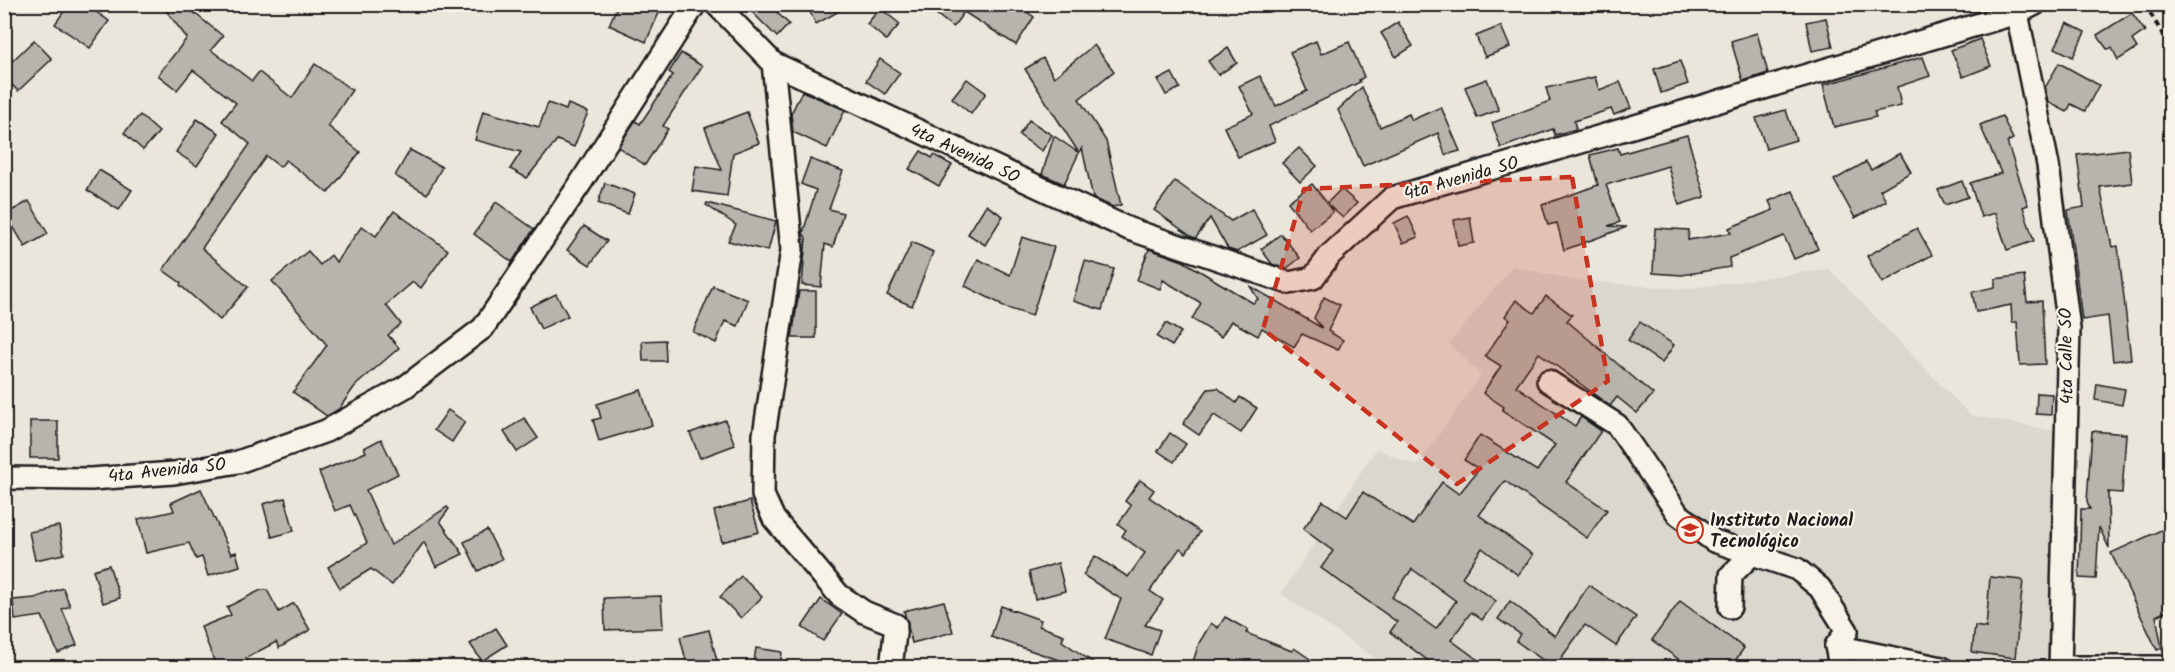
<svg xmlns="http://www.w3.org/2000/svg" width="2175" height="672" viewBox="0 0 2175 672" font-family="Kalam,sans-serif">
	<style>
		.built { fill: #dad7ce }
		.building { fill: #b6b4ac; stroke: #1c1c1c; stroke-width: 1.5; fill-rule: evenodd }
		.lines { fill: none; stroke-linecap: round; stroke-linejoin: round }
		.minor-casing { stroke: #1c1c1c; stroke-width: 26 }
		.path { stroke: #1c1c1c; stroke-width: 4; stroke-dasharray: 6 4.5; stroke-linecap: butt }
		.minor { stroke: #f7f3e8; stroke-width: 21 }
		.marked { fill: #c8321e; fill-opacity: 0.2; stroke: #c8321e; stroke-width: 4.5; stroke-dasharray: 12 8; stroke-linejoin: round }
		.labels { text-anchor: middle; stroke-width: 4.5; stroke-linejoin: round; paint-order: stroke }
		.street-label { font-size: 18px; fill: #1c1c1c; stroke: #f7f3e8 }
		.poi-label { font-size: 18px; font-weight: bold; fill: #1c1c1c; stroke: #f7f3e8; text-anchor: start }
	</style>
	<rect width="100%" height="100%" fill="#eae6dc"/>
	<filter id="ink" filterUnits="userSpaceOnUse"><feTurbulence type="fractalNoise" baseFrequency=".0167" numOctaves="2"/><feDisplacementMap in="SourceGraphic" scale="12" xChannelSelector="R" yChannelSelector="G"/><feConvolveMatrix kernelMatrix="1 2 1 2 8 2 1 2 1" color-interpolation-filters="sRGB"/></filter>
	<g filter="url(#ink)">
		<path class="built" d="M 1513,266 L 1572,280 L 1684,289 L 1829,269 L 1970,415 L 2062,432 L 2049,667 L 1388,667 L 1281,594 L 1376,449 L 1417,466 L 1481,375 L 1449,344 Z"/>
		<g class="building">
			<path d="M 69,4 L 85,4 L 109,21 L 90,48 L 55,24 Z"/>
			<path d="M 161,4 L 183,4 L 223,36 L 211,50 L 252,81 L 259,72 L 292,98 L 315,64 L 352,90 L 328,126 L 360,152 L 328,193 L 286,160 L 280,167 L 266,156 L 202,248 L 248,287 L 220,320 L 180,285 L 181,283 L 163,270 L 250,144 L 222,121 L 236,103 L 193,70 L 177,90 L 158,75 L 187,38 Z"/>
			<path d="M 618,4 L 663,4 L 646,42 L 609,25 Z"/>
			<path d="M 744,4 L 768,4 L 789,24 L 777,37 Z"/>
			<path d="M 806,4 L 852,4 L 816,24 Z"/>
			<path d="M 923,4 L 1015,4 L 1034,17 L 1016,45 L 964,12 L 953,27 Z"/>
			<path d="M 880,8 L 900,24 L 886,40 L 867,24 Z"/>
			<path d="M 2132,13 L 2145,31 L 2132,40 L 2137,48 L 2118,60 L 2112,48 L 2107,49 L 2097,35 Z"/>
			<path d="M 1826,18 L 1833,47 L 1812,51 L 1806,22 Z"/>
			<path d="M 1398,22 L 1413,46 L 1396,57 L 1381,33 Z"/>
			<path d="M 2067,23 L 2085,32 L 2073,57 L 2055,48 Z"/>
			<path d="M 1501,26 L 1510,47 L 1485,57 L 1476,36 Z"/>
			<path d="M 1757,33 L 1768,73 L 1743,81 L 1731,41 Z"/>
			<path d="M 1980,39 L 1991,66 L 1963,77 L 1951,50 Z"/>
			<path d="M 34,40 L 52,59 L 18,91 L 4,77 L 4,69 Z"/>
			<path d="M 1316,41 L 1321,54 L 1349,42 L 1364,77 L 1359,80 L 1360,82 L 1269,126 L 1275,141 L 1238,157 L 1224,127 L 1253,114 L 1239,86 L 1260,76 L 1276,106 L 1307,91 L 1290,52 Z"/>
			<path d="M 1094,45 L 1114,71 L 1079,99 L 1106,141 L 1121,205 L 1113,207 L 1093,198 L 1082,148 L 1079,153 L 1025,69 L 1043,58 L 1054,77 Z"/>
			<path d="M 1228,48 L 1237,63 L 1218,75 L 1208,61 Z"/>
			<path d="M 681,53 L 702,66 L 663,126 L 668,129 L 645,165 L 618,147 L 635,121 L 640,124 L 673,75 L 669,72 Z"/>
			<path d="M 1923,57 L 1930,76 L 1897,87 L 1901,106 L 1874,112 L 1876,117 L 1834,127 L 1823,85 Z"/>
			<path d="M 880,59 L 900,73 L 885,94 L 866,81 Z"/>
			<path d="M 1680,61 L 1688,84 L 1661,93 L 1654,69 Z"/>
			<path d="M 2059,63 L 2099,85 L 2085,111 L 2071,104 L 2067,112 L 2048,102 L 2045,88 Z"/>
			<path d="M 1172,73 L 1180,88 L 1166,95 L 1158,80 Z"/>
			<path d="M 1595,77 L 1599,90 L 1620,82 L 1631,108 L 1614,115 L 1611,109 L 1574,121 L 1576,129 L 1555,135 L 1553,129 L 1501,148 L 1492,123 L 1550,101 L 1546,88 Z"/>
			<path d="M 967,79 L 986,93 L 971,114 L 952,98 Z"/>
			<path d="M 1487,79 L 1499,110 L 1477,118 L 1465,87 Z"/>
			<path d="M 1362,87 L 1380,127 L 1409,114 L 1412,120 L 1441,107 L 1460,151 L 1445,155 L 1438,133 L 1363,166 L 1338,110 Z"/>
			<path d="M 802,91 L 845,110 L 827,148 L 793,132 L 791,114 Z"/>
			<path d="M 548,103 L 566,110 L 568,104 L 588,112 L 574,147 L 557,140 L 527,178 L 510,169 L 521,152 L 475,140 L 483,111 L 539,127 Z"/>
			<path d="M 1786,110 L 1796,140 L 1766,149 L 1756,118 Z"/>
			<path d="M 747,112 L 759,143 L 733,153 L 727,196 L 692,191 L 696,166 L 722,170 L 705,128 Z"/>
			<path d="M 140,115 L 159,132 L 143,150 L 124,133 Z"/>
			<path d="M 2002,116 L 2013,139 L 2007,142 L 2028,205 L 2023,207 L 2034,241 L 2007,250 L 1995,213 L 1981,217 L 1970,183 L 2001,173 L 1980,125 Z"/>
			<path d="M 197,119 L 219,133 L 197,166 L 176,152 Z"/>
			<path d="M 1029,120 L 1052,135 L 1042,151 L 1019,135 Z"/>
			<path d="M 1687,135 L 1705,197 L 1679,205 L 1668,166 L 1606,185 L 1620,222 L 1608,226 L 1627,227 L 1564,250 L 1557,223 L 1548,225 L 1542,205 L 1598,185 L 1590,155 L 1618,148 L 1620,154 Z"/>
			<path d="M 1054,136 L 1079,153 L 1064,184 L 1042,174 Z"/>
			<path d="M 1299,148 L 1317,166 L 1300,182 L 1282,163 Z"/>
			<path d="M 2128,149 L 2132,183 L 2100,187 L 2112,247 L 2118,246 L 2131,359 L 2113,361 L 2108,316 L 2082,320 L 2068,210 L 2084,207 L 2077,155 Z"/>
			<path d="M 410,150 L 442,167 L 427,194 L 395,176 Z"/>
			<path d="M 921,151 L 932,158 L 934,155 L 952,165 L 939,186 L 909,169 Z"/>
			<path d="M 1900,153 L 1911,172 L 1880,190 L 1886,201 L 1855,218 L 1834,180 L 1866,162 L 1871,170 Z"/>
			<path d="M 810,159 L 843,171 L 829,209 L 843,213 L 833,247 L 825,244 L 821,287 L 802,285 L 806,238 L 803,233 L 816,190 L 801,184 Z"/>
			<path d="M 99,170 L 132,190 L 119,210 L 87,190 Z"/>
			<path d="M 1175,181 L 1231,221 L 1252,209 L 1267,235 L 1237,252 L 1228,249 L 1210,218 L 1196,238 L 1192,237 L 1154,210 Z"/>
			<path d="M 1962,181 L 1968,197 L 1945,205 L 1938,190 Z"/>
			<path d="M 605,183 L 635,194 L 628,214 L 598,203 Z"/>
			<path d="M 1312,184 L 1327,203 L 1341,189 L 1357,203 L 1343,218 L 1327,204 L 1333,212 L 1310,230 L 1288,202 Z"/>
			<path d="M 1793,191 L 1818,249 L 1794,259 L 1784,236 L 1729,258 L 1730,267 L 1682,275 L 1653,273 L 1655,228 L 1689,230 L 1688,240 L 1731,233 L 1729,228 L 1773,210 L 1769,201 Z"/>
			<path d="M 29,201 L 48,234 L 25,247 L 6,214 Z"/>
			<path d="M 496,202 L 534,229 L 512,262 L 474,234 Z"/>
			<path d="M 707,203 L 776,221 L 768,251 L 728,241 L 736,225 L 706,205 Z"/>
			<path d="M 986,205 L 1003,216 L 985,245 L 968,234 Z"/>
			<path d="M 394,211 L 448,250 L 421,288 L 413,282 L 386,305 L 401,324 L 388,335 L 399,348 L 355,386 L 339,409 L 327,416 L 293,392 L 327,345 L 272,281 L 308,251 L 320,265 L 331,255 L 336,262 L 362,226 L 376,236 Z"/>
			<path d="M 1408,216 L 1418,237 L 1403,243 L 1394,223 Z"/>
			<path d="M 1470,217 L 1474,243 L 1458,246 L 1454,220 Z"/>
			<path d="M 584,226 L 607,241 L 590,265 L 567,250 Z"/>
			<path d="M 1917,228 L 1932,255 L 1882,283 L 1867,256 Z"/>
			<path d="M 1281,234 L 1300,258 L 1286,269 L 1272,264 L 1261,249 Z"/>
			<path d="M 1022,237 L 1054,247 L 1032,316 L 1001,306 L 1001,304 L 965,286 L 978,259 L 1010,275 Z"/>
			<path d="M 912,242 L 933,252 L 912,306 L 887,295 Z"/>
			<path d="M 1149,249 L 1183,261 L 1253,303 L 1258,299 L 1250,286 L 1322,328 L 1314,318 L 1324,297 L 1340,305 L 1328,331 L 1343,340 L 1338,350 L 1302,334 L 1294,347 L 1262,328 L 1258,336 L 1231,321 L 1221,337 L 1192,319 L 1201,303 L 1163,280 L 1160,289 L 1137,280 Z"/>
			<path d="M 1085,261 L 1114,269 L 1102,310 L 1073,301 Z"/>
			<path d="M 2024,275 L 2027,302 L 2042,301 L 2045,364 L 2020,365 L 2017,322 L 2012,322 L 2011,305 L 1976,312 L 1972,292 L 1995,287 L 1995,279 Z"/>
			<path d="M 713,286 L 748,300 L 738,326 L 725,321 L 716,343 L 693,332 Z"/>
			<path d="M 799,291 L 816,291 L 816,338 L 792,338 Z"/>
			<path d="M 556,294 L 568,316 L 541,329 L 530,307 Z"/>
			<path d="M 1546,296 L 1572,315 L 1567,321 L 1653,394 L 1637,413 L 1617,397 L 1610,406 L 1539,353 L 1516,386 L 1575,426 L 1581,417 L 1601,431 L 1566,482 L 1607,510 L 1587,538 L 1505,481 L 1479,515 L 1533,555 L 1518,575 L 1482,548 L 1462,577 L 1496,601 L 1482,620 L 1471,612 L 1451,640 L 1489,668 L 1438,668 L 1390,632 L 1397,622 L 1321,568 L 1333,551 L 1303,529 L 1323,501 L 1347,517 L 1363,492 L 1413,525 L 1442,482 L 1459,494 L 1479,469 L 1464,460 L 1480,435 L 1537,471 L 1555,445 L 1502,410 L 1504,407 L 1483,393 L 1501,366 L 1485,356 L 1510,320 L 1505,316 L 1516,300 L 1534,313 ZM 1412,569 L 1456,601 L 1436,629 L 1392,597 Z"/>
			<path d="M 1640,322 L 1674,345 L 1662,363 L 1628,340 Z"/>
			<path d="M 1166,323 L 1181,332 L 1172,346 L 1157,337 Z"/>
			<path d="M 665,340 L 666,361 L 643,361 L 642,341 Z"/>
			<path d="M 2097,384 L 2125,389 L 2122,405 L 2095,400 Z"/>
			<path d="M 1218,388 L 1236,403 L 1240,397 L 1257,408 L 1241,433 L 1214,415 L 1199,435 L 1183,424 L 1208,389 Z"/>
			<path d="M 641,390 L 652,425 L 599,441 L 593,420 L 601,418 L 597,404 Z"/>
			<path d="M 2037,393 L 2052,394 L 2051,415 L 2036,414 Z"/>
			<path d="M 448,410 L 465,422 L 452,442 L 434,430 Z"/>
			<path d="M 524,418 L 538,438 L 517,452 L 504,432 Z"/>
			<path d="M 725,420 L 735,445 L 700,458 L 690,433 Z"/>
			<rect x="30" y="421" width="28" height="37"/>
			<path d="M 2092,431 L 2126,434 L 2122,493 L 2108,492 L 2109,548 L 2099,527 L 2096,579 L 2079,578 L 2081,509 L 2090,509 L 2087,501 Z"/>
			<path d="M 1170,433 L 1186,444 L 1174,462 L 1158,451 Z"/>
			<path d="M 381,439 L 398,474 L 366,490 L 391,545 L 447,507 L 449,509 L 440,521 L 463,554 L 436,567 L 424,542 L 392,585 L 371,569 L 340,588 L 328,567 L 367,543 L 350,505 L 335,511 L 319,472 L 366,452 L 364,448 Z"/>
			<path d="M 1140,480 L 1154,490 L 1149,497 L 1200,532 L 1186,553 L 1180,548 L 1150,591 L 1163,600 L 1145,625 L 1160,630 L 1151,655 L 1105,639 L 1121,599 L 1083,575 L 1095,556 L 1128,577 L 1145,553 L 1122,536 L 1126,530 L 1118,524 L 1131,506 L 1125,501 Z"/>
			<path d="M 201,489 L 231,554 L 236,552 L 240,566 L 208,576 L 202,557 L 196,559 L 189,543 L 146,553 L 138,519 L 174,511 L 171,503 Z"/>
			<path d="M 285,498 L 294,531 L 272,537 L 263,504 Z"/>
			<path d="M 750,501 L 759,532 L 722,542 L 714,511 Z"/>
			<path d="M 59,526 L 64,554 L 35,560 L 29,532 Z"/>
			<path d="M 2170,526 L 2170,609 L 2156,616 L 2162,648 L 2157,650 L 2111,553 Z"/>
			<path d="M 487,530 L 502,559 L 478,571 L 464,542 Z"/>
			<path d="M 1058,563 L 1065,591 L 1035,599 L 1029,572 Z"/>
			<path d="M 109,565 L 120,598 L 103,603 L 93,570 Z"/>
			<path d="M 741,576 L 762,597 L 741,618 L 720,597 Z"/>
			<path d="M 1990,577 L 2023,580 L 2015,658 L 1972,652 L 1975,626 L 1986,628 Z"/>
			<path d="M 1589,585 L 1636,617 L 1616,646 L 1585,625 L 1554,668 L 1516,641 L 1520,634 L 1498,619 L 1510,601 L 1555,636 Z"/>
			<path d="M 63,588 L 70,606 L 62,609 L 77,645 L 58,653 L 42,616 L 15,620 L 13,600 L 35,598 Z"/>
			<path d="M 261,590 L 267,590 L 279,612 L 294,603 L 310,630 L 279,648 L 276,642 L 246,658 L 249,664 L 240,668 L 217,668 L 201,627 L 231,615 L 227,607 Z"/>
			<path d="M 661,596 L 663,628 L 605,630 L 604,598 Z"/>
			<path d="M 821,599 L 842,614 L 823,641 L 802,627 Z"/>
			<path d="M 944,601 L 953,632 L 912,643 L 904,611 Z"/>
			<path d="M 1680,601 L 1744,648 L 1730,668 L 1691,668 L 1652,640 Z"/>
			<path d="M 1001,606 L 1041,620 L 1039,626 L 1064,635 L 1062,641 L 1101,668 L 1054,668 L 1059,660 L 991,637 Z"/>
			<path d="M 1225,617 L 1248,630 L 1246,633 L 1292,651 L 1294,648 L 1323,668 L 1191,668 L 1199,643 L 1211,623 L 1218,628 Z"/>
			<path d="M 496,628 L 507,645 L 482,661 L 470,644 Z"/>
			<path d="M 709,630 L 719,668 L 688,668 L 680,637 Z"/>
			<path d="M 756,648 L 782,652 L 780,668 L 753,668 Z"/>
		</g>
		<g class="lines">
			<defs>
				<g id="minor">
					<path d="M 716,4 L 773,63 L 1129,229 L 1289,283 L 1313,278 L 1330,255 L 1392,198 L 2017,13 L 2035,4"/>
					<path d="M 2017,13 L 2048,165 L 2069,329 L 2060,668"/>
					<path d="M 773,63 L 792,250 L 764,435 L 763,495 L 774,519 L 839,595 L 864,612 L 896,625 L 891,668"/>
					<path d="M 1548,381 L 1617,425 L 1678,514 L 1714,541 L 1797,569 L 1820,588 L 1847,631 L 1836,646 L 1839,661 L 1835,668"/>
					<path d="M 4,478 L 91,479 L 174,473 L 238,462 L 326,431 L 405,387 L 483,328 L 580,184 L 695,4"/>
					<path d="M 1730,607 L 1731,575 L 1752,554"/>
					<path d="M 1836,646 L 1942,668"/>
					<path d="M 2060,667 L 2170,667"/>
				</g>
			</defs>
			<use href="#minor" class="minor-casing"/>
			<path class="path" d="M 2145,4 L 2167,42 L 2170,64"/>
			<use href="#minor" class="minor"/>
		</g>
	</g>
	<path class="marked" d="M 1572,177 L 1608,381 L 1457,484 L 1263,329 L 1304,189 Z"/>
	<defs>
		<symbol id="university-ring" viewBox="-11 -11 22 22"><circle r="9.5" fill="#f7f3e8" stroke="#c8321e" stroke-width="1.5"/><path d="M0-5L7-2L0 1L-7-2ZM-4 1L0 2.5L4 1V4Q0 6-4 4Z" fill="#c8321e"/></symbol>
	</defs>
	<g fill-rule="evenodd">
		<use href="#university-ring" x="1675" y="515" width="30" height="30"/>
	</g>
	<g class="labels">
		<g class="street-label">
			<text transform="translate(965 153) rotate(25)" y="6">4ta Avenida SO</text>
			<text transform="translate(1461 178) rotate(-16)" y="6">4ta Avenida SO</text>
			<text transform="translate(2066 356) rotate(-91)" y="6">4ta Calle SO</text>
			<text transform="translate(167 470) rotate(-6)" y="6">4ta Avenida SO</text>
		</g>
		<g class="poi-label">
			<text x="1710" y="526">Instituto Nacional<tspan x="1710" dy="21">Tecnológico</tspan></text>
		</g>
	</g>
	<rect width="2175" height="672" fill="none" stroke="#f7f3e8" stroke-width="24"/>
	<rect x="12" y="12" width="2151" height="648" fill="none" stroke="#1c1c1c" stroke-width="2" filter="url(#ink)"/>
</svg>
